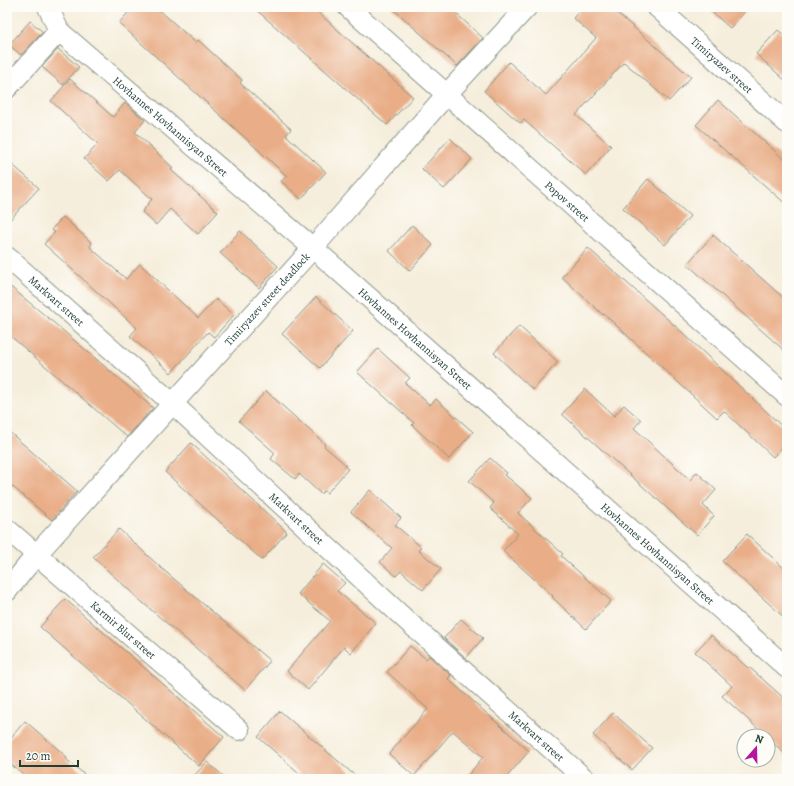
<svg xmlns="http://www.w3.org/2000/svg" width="794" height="786" viewBox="0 0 794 786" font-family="Alegreya,serif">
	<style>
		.building { fill: #e9ad87 }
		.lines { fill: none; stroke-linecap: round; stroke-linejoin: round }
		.minor-casing { stroke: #8a9688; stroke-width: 22 }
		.minor { stroke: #fff; stroke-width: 20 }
		.labels { text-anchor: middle; stroke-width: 4; stroke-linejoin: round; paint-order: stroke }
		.street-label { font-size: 11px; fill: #1f3d34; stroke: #fdfcf7 }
	</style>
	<rect width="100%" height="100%" fill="#fdfcf7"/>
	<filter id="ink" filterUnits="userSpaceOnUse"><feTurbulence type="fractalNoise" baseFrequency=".025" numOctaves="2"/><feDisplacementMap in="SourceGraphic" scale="8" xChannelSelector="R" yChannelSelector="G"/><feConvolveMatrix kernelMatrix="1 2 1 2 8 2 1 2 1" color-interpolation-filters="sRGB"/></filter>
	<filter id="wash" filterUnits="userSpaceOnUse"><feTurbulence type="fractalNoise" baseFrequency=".012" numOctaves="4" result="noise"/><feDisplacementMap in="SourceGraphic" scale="16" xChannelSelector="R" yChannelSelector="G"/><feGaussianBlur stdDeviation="0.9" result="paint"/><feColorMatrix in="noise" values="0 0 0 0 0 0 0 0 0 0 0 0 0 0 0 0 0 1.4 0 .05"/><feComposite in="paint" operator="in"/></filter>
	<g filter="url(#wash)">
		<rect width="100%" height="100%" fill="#f6eedc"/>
		<g id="blocks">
			<g class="building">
				<path d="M 133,7 L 156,7 L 196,43 L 198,40 L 242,80 L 240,83 L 291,129 L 286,135 L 326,172 L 301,199 L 281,181 L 287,176 L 119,23 Z"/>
				<path d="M 253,7 L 312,7 L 413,97 L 387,125 Z"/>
				<path d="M 391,7 L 449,7 L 483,38 L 457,66 Z"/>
				<path d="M 583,7 L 610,7 L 691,77 L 669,101 L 624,62 L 576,115 L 611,146 L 586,175 L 524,120 L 520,123 L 484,91 L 509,62 L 546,95 L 596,38 L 573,18 Z"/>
				<path d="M 706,7 L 749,7 L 730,28 Z"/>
				<path d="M 30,21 L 43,32 L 21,55 L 9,45 Z"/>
				<path d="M 778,30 L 787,38 L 787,82 L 756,54 Z"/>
				<path d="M 58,49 L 79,67 L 63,85 L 42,67 Z"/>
				<path d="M 70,79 L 113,117 L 125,103 L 145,120 L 135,132 L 173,168 L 171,170 L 218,212 L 198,234 L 170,209 L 156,225 L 142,212 L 152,199 L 120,170 L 109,181 L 84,159 L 98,144 L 51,101 Z"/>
				<path d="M 718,100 L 787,162 L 787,205 L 696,125 Z"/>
				<path d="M 450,138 L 472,159 L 444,189 L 422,169 Z"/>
				<path d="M 7,160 L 39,188 L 7,223 Z"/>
				<path d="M 648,179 L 690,216 L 665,245 L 623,208 Z"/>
				<path d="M 63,217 L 92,243 L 90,247 L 126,279 L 140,264 L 198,318 L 216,299 L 234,315 L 214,337 L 208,332 L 171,373 L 130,336 L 137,328 L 44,244 L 55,232 L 51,230 Z"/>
				<path d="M 412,225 L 433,245 L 410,271 L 389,251 Z"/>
				<path d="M 240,231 L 278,266 L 259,288 L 220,253 Z"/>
				<path d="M 713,235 L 787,301 L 787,353 L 687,264 Z"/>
				<path d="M 588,248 L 684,334 L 787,431 L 787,442 L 773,457 L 724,411 L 717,418 L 604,314 L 603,315 L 562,277 Z"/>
				<path d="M 7,284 L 53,322 L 153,408 L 127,437 L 7,333 Z"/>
				<path d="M 316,297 L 353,331 L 320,368 L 282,334 Z"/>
				<path d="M 519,326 L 558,362 L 533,390 L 494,353 Z"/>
				<path d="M 378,349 L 410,378 L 405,383 L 430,405 L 436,399 L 473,432 L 449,459 L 412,425 L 414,423 L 357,372 Z"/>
				<path d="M 585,389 L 614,416 L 624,405 L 641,420 L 634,428 L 690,480 L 697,472 L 716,490 L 703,505 L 714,516 L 697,535 L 562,414 Z"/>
				<path d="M 266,391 L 325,444 L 324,446 L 346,465 L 345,467 L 348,469 L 327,493 L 324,491 L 321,494 L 299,474 L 295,479 L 271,459 L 275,453 L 239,421 Z"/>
				<path d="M 7,430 L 77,491 L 52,520 L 7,482 Z"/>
				<path d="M 191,443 L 287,532 L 262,560 L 165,472 Z"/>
				<path d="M 490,458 L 507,473 L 505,475 L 532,498 L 518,513 L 563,554 L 561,556 L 611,601 L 586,629 L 552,597 L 553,596 L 503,551 L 518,534 L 490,508 L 494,503 L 469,481 Z"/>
				<path d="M 370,490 L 401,518 L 395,525 L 421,547 L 418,550 L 441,569 L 423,590 L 401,571 L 396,576 L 380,562 L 392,548 L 351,512 Z"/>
				<path d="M 119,529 L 160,567 L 270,661 L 245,690 L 142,602 L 93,557 Z"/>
				<path d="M 747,534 L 787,571 L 787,620 L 722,561 Z"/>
				<path d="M 323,564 L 345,583 L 337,591 L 376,623 L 351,653 L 344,647 L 308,690 L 287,671 L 330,621 L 298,594 Z"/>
				<path d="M 65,599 L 224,737 L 199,766 L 40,627 Z"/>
				<path d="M 461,619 L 483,638 L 466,658 L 444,638 Z"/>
				<path d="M 711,635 L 748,668 L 749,667 L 787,701 L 787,756 L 768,738 L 768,736 L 766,736 L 722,696 L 732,686 L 695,652 Z"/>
				<path d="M 410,646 L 426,659 L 429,656 L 451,675 L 448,679 L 529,751 L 505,779 L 465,779 L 483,757 L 453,731 L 414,776 L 389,754 L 428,709 L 387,672 Z"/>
				<path d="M 280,711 L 359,779 L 306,779 L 258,737 Z"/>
				<path d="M 613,713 L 652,748 L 632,770 L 593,735 Z"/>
				<path d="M 25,721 L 67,757 L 66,759 L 90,779 L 28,779 L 7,761 L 7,742 Z"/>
				<path d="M 207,762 L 227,779 L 191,779 Z"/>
			</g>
		</g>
	</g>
	<g filter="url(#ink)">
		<use href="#blocks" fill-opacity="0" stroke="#8a9688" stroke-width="1"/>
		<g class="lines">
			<defs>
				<g id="minor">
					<path id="s1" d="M 48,7 L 59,31 L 313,248 L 787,668"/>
					<path id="s2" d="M 348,7 L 787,396"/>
					<path id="s3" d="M 657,7 L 787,123"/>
					<path d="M 7,88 L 59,31"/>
					<path id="s4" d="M 7,257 L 172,403 L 405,619 L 585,779"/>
					<path id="s5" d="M 7,529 L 239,730"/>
					<path id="s6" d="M 7,591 L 36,555 L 313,248 L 446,95 L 527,7"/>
				</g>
			</defs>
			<use href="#minor" class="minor-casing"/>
			<use href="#minor" class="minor"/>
		</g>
	</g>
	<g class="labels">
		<g class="street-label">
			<text dy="4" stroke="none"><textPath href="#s3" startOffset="87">Timiryazev street</textPath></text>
			<text dy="4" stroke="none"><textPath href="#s1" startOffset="173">Hovhannes Hovhannisyan Street</textPath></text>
			<text dy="4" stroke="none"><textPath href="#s2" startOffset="293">Popov street</textPath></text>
			<text dy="4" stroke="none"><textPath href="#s6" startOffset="391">Timiryazev street deadlock</textPath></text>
			<text dy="4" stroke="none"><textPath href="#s4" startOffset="66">Markvart street</textPath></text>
			<text dy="4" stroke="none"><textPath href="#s1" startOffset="497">Hovhannes Hovhannisyan Street</textPath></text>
			<text dy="4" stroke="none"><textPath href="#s4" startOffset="390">Markvart street</textPath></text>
			<text dy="4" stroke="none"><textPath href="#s1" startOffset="821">Hovhannes Hovhannisyan Street</textPath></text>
			<text dy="4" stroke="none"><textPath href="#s5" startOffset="154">Karmir Blur street</textPath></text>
			<text dy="4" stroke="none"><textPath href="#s4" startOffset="714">Markvart street</textPath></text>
		</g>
	</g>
	<rect width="794" height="786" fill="none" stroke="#fdfcf7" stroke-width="24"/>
	<g transform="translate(756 748) rotate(20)"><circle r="19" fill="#fdfcf7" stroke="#a4b0a9"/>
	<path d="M0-3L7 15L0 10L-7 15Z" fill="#b5179e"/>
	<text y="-6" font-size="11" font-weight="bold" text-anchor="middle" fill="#1f3d34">N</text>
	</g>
	<path d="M20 760v6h58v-6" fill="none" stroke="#1f3d34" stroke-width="2"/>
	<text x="26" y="760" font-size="12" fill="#1f3d34" stroke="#fdfcf7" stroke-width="3" paint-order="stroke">20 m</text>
</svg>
